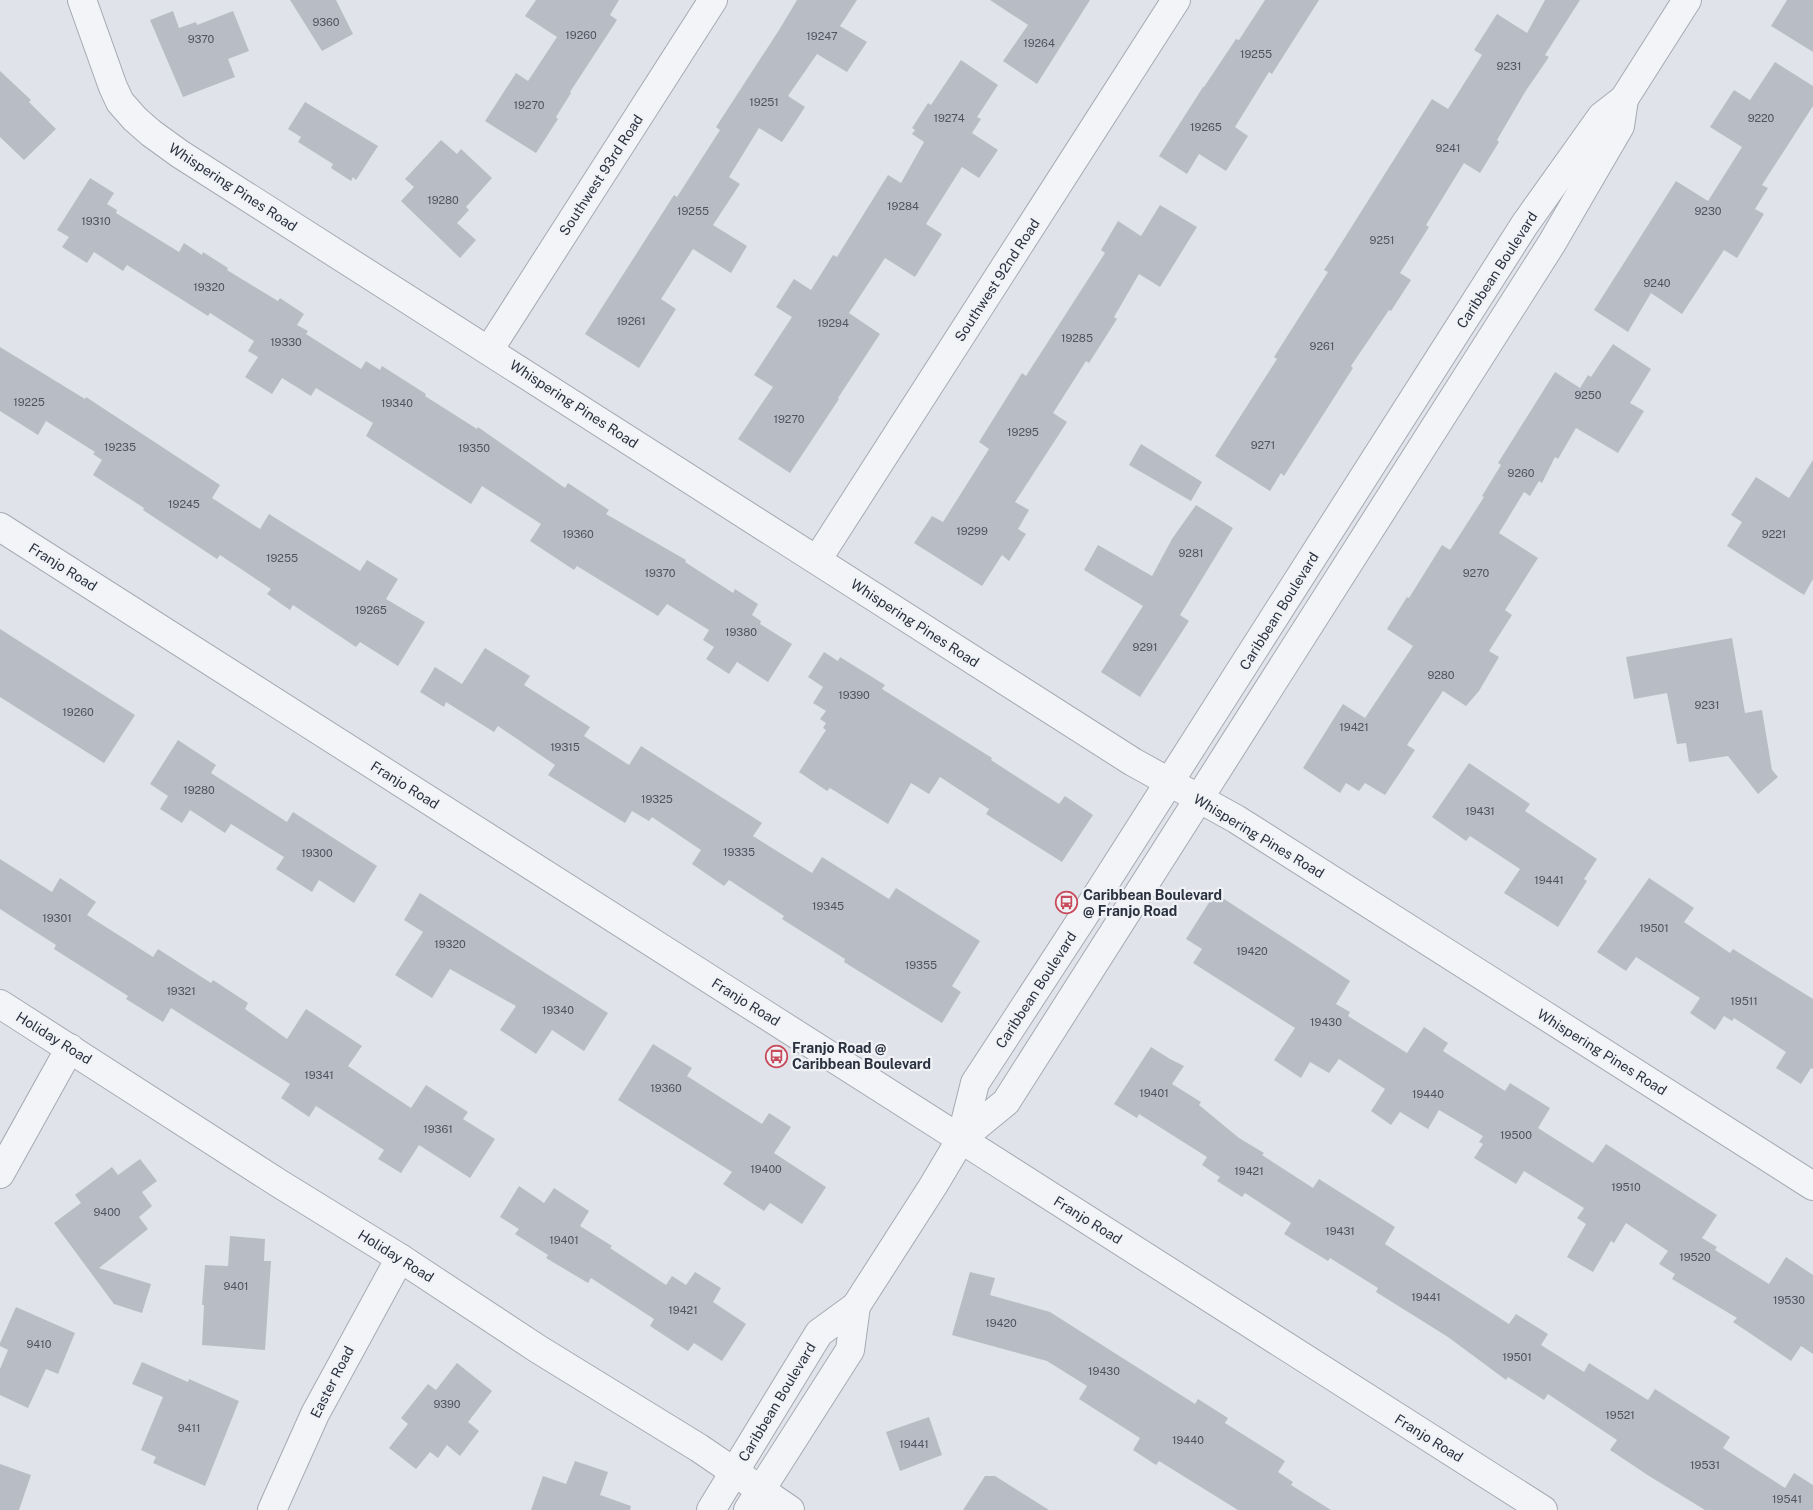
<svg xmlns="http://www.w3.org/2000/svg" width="1813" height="1510" viewBox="0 0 1813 1510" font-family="'Public Sans',sans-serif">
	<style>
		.building { fill: #b8bdc5 }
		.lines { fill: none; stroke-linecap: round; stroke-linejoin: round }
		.minor-casing { stroke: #a6aab3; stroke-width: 30 }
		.minor { stroke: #f3f4f7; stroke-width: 28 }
		.labels { text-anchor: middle; stroke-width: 4.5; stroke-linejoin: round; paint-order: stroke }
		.number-label { font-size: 11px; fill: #4e5460 }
		.street-label { font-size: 14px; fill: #2a313f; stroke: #f0f2f6 }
		.poi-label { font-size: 14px; font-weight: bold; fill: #2a313f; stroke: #f0f2f6; text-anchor: start }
	</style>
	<rect width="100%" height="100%" fill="#e0e3e9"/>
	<g class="building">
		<path d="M 290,0 L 336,0 L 353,34 L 322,51 Z"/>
		<path d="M 536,0 L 619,0 L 610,15 L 617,20 L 570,92 L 571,93 L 556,117 L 558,119 L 536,153 L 485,121 L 516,73 L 528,81 L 557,37 L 525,16 Z"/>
		<path d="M 797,0 L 857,0 L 840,26 L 867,42 L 847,72 L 817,54 L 788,96 L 805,107 L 782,142 L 759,128 L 729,177 L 740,184 L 713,225 L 747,246 L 731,273 L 693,249 L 661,299 L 676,309 L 639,368 L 585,334 L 674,195 L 677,197 L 720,130 L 716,127 L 779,30 Z"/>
		<path d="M 990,0 L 1090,0 L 1037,84 L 1003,61 L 1028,25 Z"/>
		<path d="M 1265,0 L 1319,0 L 1272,74 L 1269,72 L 1235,127 L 1248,136 L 1226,171 L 1199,154 L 1187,174 L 1159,156 L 1203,87 L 1204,87 L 1236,39 L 1239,40 Z"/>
		<path d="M 1545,0 L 1580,0 L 1545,55 L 1549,57 L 1525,92 L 1497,140 L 1499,142 L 1480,173 L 1464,163 L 1426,225 L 1429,227 L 1400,273 L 1411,280 L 1391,311 L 1389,310 L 1351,366 L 1353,368 L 1284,476 L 1281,473 L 1270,491 L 1215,456 L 1277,359 L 1274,357 L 1328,272 L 1324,270 L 1332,258 L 1432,99 L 1448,109 L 1482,55 L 1474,50 L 1497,14 L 1527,33 Z"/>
		<path d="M 1787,0 L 1813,0 L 1813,52 L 1771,26 Z"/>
		<path d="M 173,11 L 179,28 L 196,22 L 197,25 L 233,11 L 249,51 L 228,59 L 235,77 L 183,97 L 150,20 Z"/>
		<path d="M 961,60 L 998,85 L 977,117 L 981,119 L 972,133 L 998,150 L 979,178 L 962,167 L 926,224 L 942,234 L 915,277 L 885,258 L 849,313 L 880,334 L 838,398 L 839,399 L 790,473 L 738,439 L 773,387 L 754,375 L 792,317 L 776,307 L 794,279 L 811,290 L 833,255 L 837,257 L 888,175 L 901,183 L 924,142 L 912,134 L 915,130 L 912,128 L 928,103 L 931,105 Z"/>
		<path d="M 1775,62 L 1813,86 L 1813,106 L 1762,185 L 1768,188 L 1755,209 L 1764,214 L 1737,258 L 1724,250 L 1682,314 L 1651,293 L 1628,332 L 1594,310 L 1676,181 L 1708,201 L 1742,147 L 1710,127 L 1734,90 L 1750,100 Z"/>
		<path d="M 0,71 L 31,100 L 29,102 L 56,129 L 24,160 L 0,137 Z"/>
		<path d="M 305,102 L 378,146 L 356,180 L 353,177 L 351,181 L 331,168 L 333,164 L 298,142 L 301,137 L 288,129 Z"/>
		<path d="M 441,140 L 457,154 L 461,149 L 492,178 L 466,207 L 469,210 L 457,223 L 476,240 L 460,258 L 401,201 L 414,187 L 405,179 Z"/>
		<path d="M 90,178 L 114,193 L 107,204 L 117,210 L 116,213 L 179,252 L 184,243 L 202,255 L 203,252 L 228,268 L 227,270 L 278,301 L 280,298 L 304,314 L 297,325 L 308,331 L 306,334 L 361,369 L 366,361 L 380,370 L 382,366 L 426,394 L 425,396 L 477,429 L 478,427 L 565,488 L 568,483 L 609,510 L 606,514 L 686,560 L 685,562 L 733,593 L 735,589 L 758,604 L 752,615 L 761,621 L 760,624 L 792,644 L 768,682 L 737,662 L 729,674 L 706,659 L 714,647 L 703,640 L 709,630 L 667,604 L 658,616 L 577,566 L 574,570 L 530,541 L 541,524 L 482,486 L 471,504 L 366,436 L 373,423 L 316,388 L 311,396 L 282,378 L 272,394 L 245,377 L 258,357 L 248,351 L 254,341 L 210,313 L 208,316 L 127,265 L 123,271 L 94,252 L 87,263 L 62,247 L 69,237 L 57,230 Z"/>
		<path d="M 1160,205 L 1197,227 L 1160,287 L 1139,274 L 1114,317 L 1117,319 L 1089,363 L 1086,361 L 1053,413 L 1067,422 L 1015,502 L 1029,510 L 1018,529 L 1026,534 L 1009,561 L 1002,555 L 982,586 L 914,543 L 932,516 L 943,522 L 989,449 L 979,442 L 1022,373 L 1026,376 L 1105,253 L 1101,250 L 1118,221 L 1141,236 Z"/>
		<path d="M 1613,344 L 1651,369 L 1630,403 L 1644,411 L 1618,453 L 1576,428 L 1558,459 L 1555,457 L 1542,483 L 1539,481 L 1530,496 L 1524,492 L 1499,533 L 1538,558 L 1505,610 L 1512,615 L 1489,651 L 1499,657 L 1479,691 L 1466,706 L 1443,691 L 1407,745 L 1415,750 L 1385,795 L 1365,783 L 1359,791 L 1346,783 L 1340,793 L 1303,768 L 1343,704 L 1365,718 L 1413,646 L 1387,629 L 1407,597 L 1409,598 L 1442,545 L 1450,550 L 1484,497 L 1482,496 L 1501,465 L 1498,463 L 1555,372 L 1580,388 L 1588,375 L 1591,377 Z"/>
		<path d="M 0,347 L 85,399 L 86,397 L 220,485 L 212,498 L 260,529 L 269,514 L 360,571 L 367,560 L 398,579 L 386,599 L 425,622 L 398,666 L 360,642 L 356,647 L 293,605 L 290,610 L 267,594 L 271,589 L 220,555 L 217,559 L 143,510 L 144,508 L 93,475 L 102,460 L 93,454 L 95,452 L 46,421 L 38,435 L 0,411 Z"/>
		<path d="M 1141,444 L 1202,482 L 1191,501 L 1129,465 Z"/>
		<path d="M 1813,460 L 1813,579 L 1804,595 L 1727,546 L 1742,522 L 1731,515 L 1756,477 L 1789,498 Z"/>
		<path d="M 1196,505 L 1233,528 L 1180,615 L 1189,621 L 1140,697 L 1101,672 L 1143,606 L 1084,570 L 1098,545 L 1152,576 L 1172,539 Z"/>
		<path d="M 0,629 L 135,715 L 104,763 L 0,697 Z"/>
		<path d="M 1732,638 L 1745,713 L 1762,710 L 1772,770 L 1778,777 L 1758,794 L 1728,756 L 1689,762 L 1686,743 L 1677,744 L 1667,693 L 1634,699 L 1626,657 Z"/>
		<path d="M 485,648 L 530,676 L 524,685 L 590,727 L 584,736 L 629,765 L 641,746 L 762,823 L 753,836 L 812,873 L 822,857 L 889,899 L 896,888 L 980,941 L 952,986 L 961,992 L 942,1023 L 844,962 L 845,959 L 782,919 L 784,916 L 729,880 L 724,886 L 692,864 L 701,850 L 652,817 L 649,821 L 632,811 L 625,823 L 548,775 L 555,765 L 498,726 L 494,732 L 446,702 L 444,707 L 420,692 L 435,667 L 462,684 Z"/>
		<path d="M 824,652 L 838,661 L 840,657 L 885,685 L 882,689 L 992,758 L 991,760 L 1059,804 L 1065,796 L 1093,815 L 1062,862 L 986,814 L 989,809 L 940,777 L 929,794 L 911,783 L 888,824 L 830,788 L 827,791 L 799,772 L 826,730 L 823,728 L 826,723 L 820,719 L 826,711 L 813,703 L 823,687 L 808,677 Z"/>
		<path d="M 178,740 L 216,765 L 211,773 L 287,822 L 293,812 L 377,866 L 354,903 L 319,880 L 312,892 L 276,869 L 284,857 L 231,824 L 225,833 L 190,810 L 182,823 L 160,809 L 168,796 L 150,784 Z"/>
		<path d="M 1469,763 L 1530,804 L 1525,811 L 1597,859 L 1584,879 L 1587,881 L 1558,927 L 1504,893 L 1520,869 L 1470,836 L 1466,841 L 1432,817 Z"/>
		<path d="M 0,859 L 52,892 L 60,878 L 96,902 L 87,915 L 153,957 L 158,949 L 211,983 L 213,980 L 248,1003 L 245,1009 L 287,1039 L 306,1009 L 362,1046 L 348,1066 L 411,1108 L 426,1085 L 468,1112 L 463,1119 L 495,1139 L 470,1178 L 419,1145 L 401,1173 L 378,1159 L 384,1150 L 316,1106 L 309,1117 L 281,1098 L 290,1084 L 171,1008 L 163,1022 L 126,999 L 128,996 L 54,949 L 56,945 L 0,909 Z"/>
		<path d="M 1649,878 L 1694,908 L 1684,922 L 1730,953 L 1733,949 L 1813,999 L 1813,1069 L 1811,1068 L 1801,1084 L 1776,1068 L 1786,1052 L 1734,1018 L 1732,1021 L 1724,1016 L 1715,1030 L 1690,1013 L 1700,998 L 1636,957 L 1626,971 L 1597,952 Z"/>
		<path d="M 420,893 L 608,1013 L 584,1051 L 552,1030 L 536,1054 L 500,1030 L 516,1006 L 450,969 L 432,998 L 395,975 L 423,932 L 404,920 Z"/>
		<path d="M 1215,893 L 1350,981 L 1336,1004 L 1350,1012 L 1348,1016 L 1407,1053 L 1424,1027 L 1448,1043 L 1443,1051 L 1505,1091 L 1510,1083 L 1550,1108 L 1538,1128 L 1593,1163 L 1606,1144 L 1717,1215 L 1702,1238 L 1717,1247 L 1715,1250 L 1769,1284 L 1786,1257 L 1813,1275 L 1813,1354 L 1801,1346 L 1791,1361 L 1733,1322 L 1737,1318 L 1672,1279 L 1675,1274 L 1659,1264 L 1668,1251 L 1626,1223 L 1614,1243 L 1611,1241 L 1593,1272 L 1567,1257 L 1586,1224 L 1577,1218 L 1584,1208 L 1524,1171 L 1516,1184 L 1474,1158 L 1483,1144 L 1479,1142 L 1483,1136 L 1439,1110 L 1428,1129 L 1400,1112 L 1391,1125 L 1371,1111 L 1385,1089 L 1339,1059 L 1329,1073 L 1310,1062 L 1301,1078 L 1274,1060 L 1295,1028 L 1193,963 L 1202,949 L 1186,939 Z"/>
		<path d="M 653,1044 L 692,1068 L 687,1076 L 762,1124 L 769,1113 L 791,1127 L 774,1153 L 826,1187 L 802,1224 L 770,1203 L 764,1211 L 723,1184 L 732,1172 L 618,1100 Z"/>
		<path d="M 1151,1047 L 1170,1059 L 1184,1066 L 1172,1084 L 1201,1102 L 1199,1105 L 1239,1138 L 1264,1153 L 1262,1155 L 1313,1188 L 1319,1179 L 1395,1227 L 1385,1244 L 1509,1324 L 1516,1314 L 1548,1334 L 1541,1345 L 1584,1372 L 1589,1363 L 1648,1400 L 1655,1389 L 1730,1437 L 1723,1448 L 1785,1488 L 1794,1473 L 1813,1485 L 1813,1510 L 1705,1510 L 1649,1476 L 1610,1450 L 1617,1440 L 1548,1394 L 1544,1400 L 1508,1377 L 1506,1380 L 1448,1337 L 1376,1292 L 1378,1288 L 1330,1258 L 1328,1261 L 1284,1234 L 1291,1223 L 1245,1193 L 1242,1197 L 1217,1181 L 1220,1177 L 1202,1165 L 1207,1157 L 1139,1114 L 1137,1118 L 1114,1104 Z"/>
		<path d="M 140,1159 L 157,1181 L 142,1192 L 152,1206 L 139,1217 L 148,1229 L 99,1268 L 151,1284 L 142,1313 L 114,1304 L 54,1223 L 81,1203 L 75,1195 L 112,1167 L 118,1175 Z"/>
		<path d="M 519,1186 L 544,1203 L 554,1188 L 589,1211 L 580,1226 L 612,1246 L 610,1248 L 666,1285 L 672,1276 L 686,1285 L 695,1272 L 721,1288 L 713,1302 L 746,1324 L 722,1361 L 694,1343 L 688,1351 L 650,1326 L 654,1319 L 591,1278 L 588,1283 L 546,1258 L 548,1255 L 515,1234 L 519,1229 L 500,1217 Z"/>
		<path d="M 230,1236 L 265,1239 L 264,1261 L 271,1261 L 265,1350 L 202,1345 L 204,1305 L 202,1305 L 205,1265 L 228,1266 Z"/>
		<path d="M 970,1272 L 995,1278 L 990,1295 L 1050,1312 L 1195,1404 L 1198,1399 L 1228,1418 L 1225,1423 L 1285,1461 L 1278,1472 L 1293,1482 L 1291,1485 L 1331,1510 L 1238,1510 L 1159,1461 L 1156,1465 L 1133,1450 L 1140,1438 L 1079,1399 L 1087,1386 L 1047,1361 L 952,1335 Z"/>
		<path d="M 16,1307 L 75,1333 L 58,1374 L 46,1369 L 28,1408 L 0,1395 L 0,1369 L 8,1350 L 0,1346 L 0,1343 Z"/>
		<path d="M 142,1362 L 188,1382 L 189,1379 L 239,1401 L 205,1486 L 153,1463 L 156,1457 L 141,1450 L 163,1397 L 132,1384 Z"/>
		<path d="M 457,1363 L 492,1391 L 468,1422 L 479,1431 L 460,1456 L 447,1445 L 438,1458 L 430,1452 L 416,1469 L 389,1448 L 408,1424 L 401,1418 L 428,1384 L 436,1390 Z"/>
		<path d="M 929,1417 L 942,1455 L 900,1471 L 886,1432 Z"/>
		<path d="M 575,1461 L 608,1472 L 600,1495 L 631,1506 L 630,1510 L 531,1510 L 543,1476 L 566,1484 Z"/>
		<path d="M 0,1464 L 31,1475 L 19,1510 L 0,1510 Z"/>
		<path d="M 985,1476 L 995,1476 L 1049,1510 L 963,1510 Z"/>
	</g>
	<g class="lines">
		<defs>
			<g id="minor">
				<path d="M 82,0 L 113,87 L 120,102 L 135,119 L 151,133 L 180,154 L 1133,762 L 1236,819 L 1813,1186"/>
				<path d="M 489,350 L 713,0"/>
				<path d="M 0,527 L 1543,1510"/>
				<path d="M 817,560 L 1176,0"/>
				<path d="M 0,1004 L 280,1184 L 400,1258 L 538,1349 L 699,1448 L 790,1510"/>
				<path d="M 961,1139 L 1006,1102 L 1552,243 L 1620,126 L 1624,99"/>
				<path d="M 0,1174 L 70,1048"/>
				<path d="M 272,1510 L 315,1414 L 400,1258"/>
				<path d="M 711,1510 L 819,1333 L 856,1306 L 933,1186 L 961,1139 L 975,1083 L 1089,908 L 1525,224 L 1602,116 L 1624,99 L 1687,0"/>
				<path d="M 748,1510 L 850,1350 L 856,1306"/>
			</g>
		</defs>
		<use href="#minor" class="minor-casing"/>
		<use href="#minor" class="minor"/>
	</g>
	<defs>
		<symbol id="bus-ring" viewBox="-11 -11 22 22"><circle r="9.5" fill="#f0f2f6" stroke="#c84b5c" stroke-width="1.5"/><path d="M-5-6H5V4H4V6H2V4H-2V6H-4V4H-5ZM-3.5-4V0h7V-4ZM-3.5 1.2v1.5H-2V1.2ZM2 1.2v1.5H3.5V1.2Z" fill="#c84b5c"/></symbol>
	</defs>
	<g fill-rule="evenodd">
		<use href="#bus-ring" x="1054" y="890" width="25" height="25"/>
		<use href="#bus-ring" x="764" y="1044" width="25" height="25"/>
	</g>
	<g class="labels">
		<g class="number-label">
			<text x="326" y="26">9360</text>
			<text x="581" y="39">19260</text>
			<text x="822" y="40">19247</text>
			<text x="201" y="43">9370</text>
			<text x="1039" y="47">19264</text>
			<text x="1256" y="58">19255</text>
			<text x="1509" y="70">9231</text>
			<text x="764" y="106">19251</text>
			<text x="529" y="109">19270</text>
			<text x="949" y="122">19274</text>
			<text x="1761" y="122">9220</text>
			<text x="1206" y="131">19265</text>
			<text x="1448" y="152">9241</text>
			<text x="443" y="204">19280</text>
			<text x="903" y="210">19284</text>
			<text x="693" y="215">19255</text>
			<text x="1708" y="215">9230</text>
			<text x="96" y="225">19310</text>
			<text x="1382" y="244">9251</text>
			<text x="1657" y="287">9240</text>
			<text x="209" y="291">19320</text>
			<text x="631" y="325">19261</text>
			<text x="833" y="327">19294</text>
			<text x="1077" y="342">19285</text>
			<text x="286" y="346">19330</text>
			<text x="1322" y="350">9261</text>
			<text x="1588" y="399">9250</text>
			<text x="29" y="406">19225</text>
			<text x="397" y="407">19340</text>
			<text x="789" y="423">19270</text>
			<text x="1023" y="436">19295</text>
			<text x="1263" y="449">9271</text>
			<text x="120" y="451">19235</text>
			<text x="474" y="452">19350</text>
			<text x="1521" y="477">9260</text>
			<text x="184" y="508">19245</text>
			<text x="972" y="535">19299</text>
			<text x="578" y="538">19360</text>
			<text x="1774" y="538">9221</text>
			<text x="1191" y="557">9281</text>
			<text x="282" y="562">19255</text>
			<text x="660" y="577">19370</text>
			<text x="1476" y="577">9270</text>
			<text x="371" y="614">19265</text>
			<text x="741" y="636">19380</text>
			<text x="1145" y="651">9291</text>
			<text x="1441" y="679">9280</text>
			<text x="854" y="699">19390</text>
			<text x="1707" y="709">9231</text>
			<text x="78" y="716">19260</text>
			<text x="1354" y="731">19421</text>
			<text x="565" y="751">19315</text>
			<text x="199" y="794">19280</text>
			<text x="657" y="803">19325</text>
			<text x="1480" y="815">19431</text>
			<text x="739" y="856">19335</text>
			<text x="317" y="857">19300</text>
			<text x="1549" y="884">19441</text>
			<text x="828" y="910">19345</text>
			<text x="57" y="922">19301</text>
			<text x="1654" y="932">19501</text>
			<text x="450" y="948">19320</text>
			<text x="1252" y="955">19420</text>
			<text x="921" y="969">19355</text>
			<text x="181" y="995">19321</text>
			<text x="1744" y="1005">19511</text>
			<text x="558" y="1014">19340</text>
			<text x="1326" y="1026">19430</text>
			<text x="319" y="1079">19341</text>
			<text x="666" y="1092">19360</text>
			<text x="1154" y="1097">19401</text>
			<text x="1428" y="1098">19440</text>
			<text x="438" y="1133">19361</text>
			<text x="1516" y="1139">19500</text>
			<text x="766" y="1173">19400</text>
			<text x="1249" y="1175">19421</text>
			<text x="1626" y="1191">19510</text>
			<text x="107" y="1216">9400</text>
			<text x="1340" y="1235">19431</text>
			<text x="564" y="1244">19401</text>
			<text x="1695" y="1261">19520</text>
			<text x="236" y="1290">9401</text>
			<text x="1426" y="1301">19441</text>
			<text x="1789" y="1304">19530</text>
			<text x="683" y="1314">19421</text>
			<text x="1001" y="1327">19420</text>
			<text x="39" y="1348">9410</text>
			<text x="1517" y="1361">19501</text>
			<text x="1104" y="1375">19430</text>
			<text x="447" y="1408">9390</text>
			<text x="1620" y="1419">19521</text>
			<text x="189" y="1432">9411</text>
			<text x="1188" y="1444">19440</text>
			<text x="914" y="1448">19441</text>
			<text x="1705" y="1469">19531</text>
			<text x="1787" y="1503">19541</text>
		</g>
		<g class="street-label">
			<text transform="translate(601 175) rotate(-57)" y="5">Southwest 93rd Road</text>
			<text transform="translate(233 187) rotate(33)" y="5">Whispering Pines Road</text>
			<text transform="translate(1497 270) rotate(-57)" y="5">Caribbean Boulevard</text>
			<text transform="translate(997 280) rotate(-57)" y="5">Southwest 92nd Road</text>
			<text transform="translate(574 404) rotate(33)" y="5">Whispering Pines Road</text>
			<text transform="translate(63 567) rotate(32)" y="5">Franjo Road</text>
			<text transform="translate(1279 611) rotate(-58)" y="5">Caribbean Boulevard</text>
			<text transform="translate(915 623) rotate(33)" y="5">Whispering Pines Road</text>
			<text transform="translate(405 785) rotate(32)" y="5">Franjo Road</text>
			<text transform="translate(1259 836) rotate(31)" y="5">Whispering Pines Road</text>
			<text transform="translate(1036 990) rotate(-57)" y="5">Caribbean Boulevard</text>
			<text transform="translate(746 1002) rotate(32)" y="5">Franjo Road</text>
			<text transform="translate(54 1038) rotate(32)" y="5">Holiday Road</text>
			<text transform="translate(1602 1052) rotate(32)" y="5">Whispering Pines Road</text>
			<text transform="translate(1088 1220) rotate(32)" y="5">Franjo Road</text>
			<text transform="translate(396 1256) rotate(32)" y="5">Holiday Road</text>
			<text transform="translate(332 1382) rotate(-63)" y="5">Easter Road</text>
			<text transform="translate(777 1402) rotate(-59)" y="5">Caribbean Boulevard</text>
			<text transform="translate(1429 1438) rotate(32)" y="5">Franjo Road</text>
		</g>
		<g class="poi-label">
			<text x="1083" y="900">Caribbean Boulevard<tspan x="1083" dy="16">@ Franjo Road</tspan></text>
			<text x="792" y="1053">Franjo Road @<tspan x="792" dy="16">Caribbean Boulevard</tspan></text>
		</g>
	</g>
</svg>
